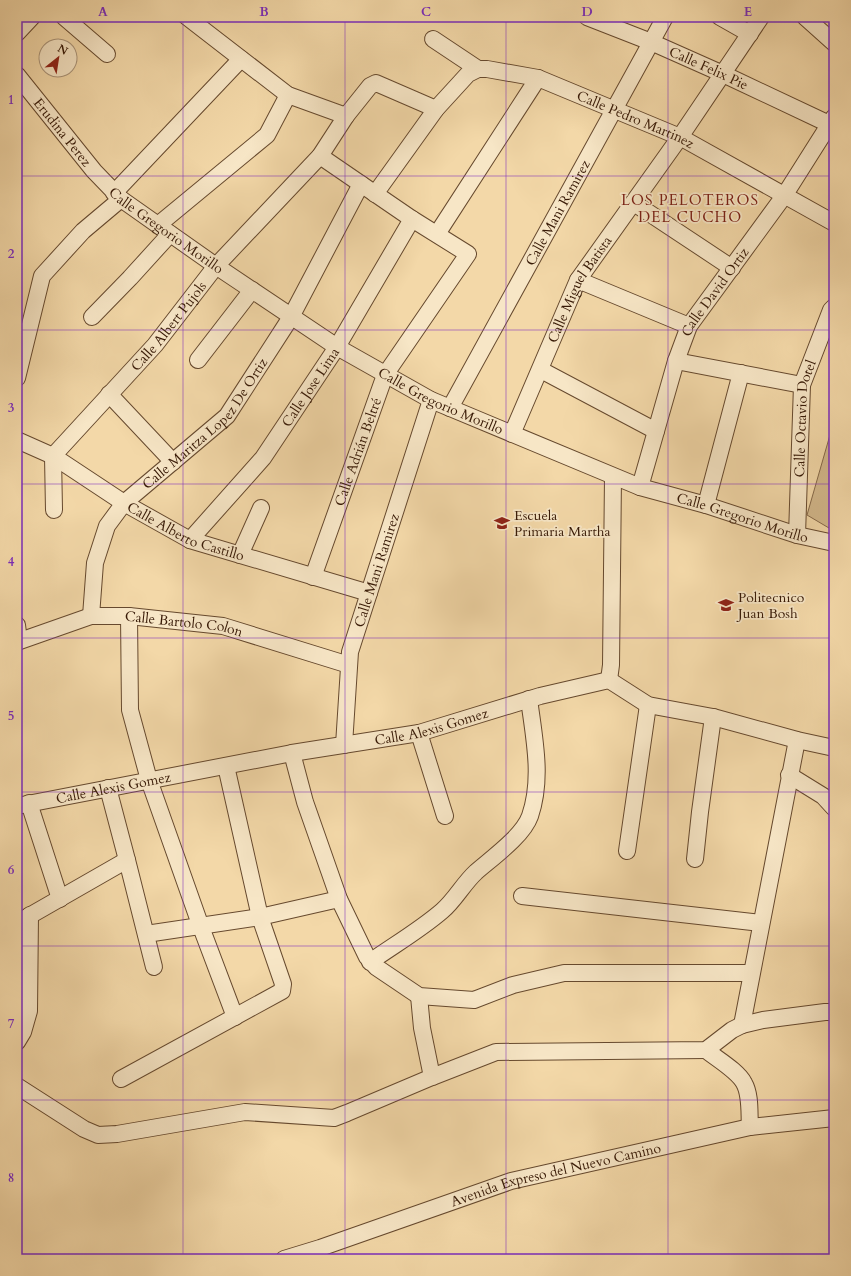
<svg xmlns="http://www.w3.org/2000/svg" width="851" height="1276" viewBox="0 0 851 1276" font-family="Cardo,serif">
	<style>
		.green { fill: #d3b88c; stroke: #856849 }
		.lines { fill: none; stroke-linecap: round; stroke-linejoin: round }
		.minor-casing { stroke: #66492e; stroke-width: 18 }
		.minor { stroke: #f7e6c6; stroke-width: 16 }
		.grid { fill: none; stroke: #7b2cbf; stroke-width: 1; stroke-opacity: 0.55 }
		.labels { text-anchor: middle; stroke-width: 3.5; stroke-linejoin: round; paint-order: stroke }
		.street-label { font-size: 14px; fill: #371906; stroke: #f7e6c6 }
		.poi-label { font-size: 14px; fill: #371906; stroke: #f7e6c6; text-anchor: start }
		.neighbourhood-label { font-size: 15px; letter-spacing: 1px; fill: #7a1f14; stroke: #f7e6c6 }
		.neatline { fill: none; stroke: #7b2cbf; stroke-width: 1.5 }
		.grid-label { font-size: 13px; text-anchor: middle; font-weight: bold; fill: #7b2cbf }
	</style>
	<rect width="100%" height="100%" fill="#f3d8a8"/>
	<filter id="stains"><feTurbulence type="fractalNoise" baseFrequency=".005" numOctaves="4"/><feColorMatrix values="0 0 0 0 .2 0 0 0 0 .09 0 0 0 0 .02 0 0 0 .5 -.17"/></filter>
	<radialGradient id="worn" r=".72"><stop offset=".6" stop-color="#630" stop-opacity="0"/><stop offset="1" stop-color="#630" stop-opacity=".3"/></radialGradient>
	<path class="green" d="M 834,421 L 834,531 L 807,515 Z"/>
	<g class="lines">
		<defs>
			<g id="minor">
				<path d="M 64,17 L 107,54"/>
				<path d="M 187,17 L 288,95 L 346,116 L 370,86 L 376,83 L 436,109"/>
				<path id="s1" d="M 587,17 L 651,42 L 723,74 L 829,124"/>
				<path d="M 720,17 L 750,34"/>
				<path d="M 805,17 L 834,43"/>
				<path d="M 17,33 L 32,17"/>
				<path d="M 433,39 L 478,69"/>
				<path id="s2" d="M 17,75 L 94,171 L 121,199 L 216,266 L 337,347 L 431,400 L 640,487 L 706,505 L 797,535 L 834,543"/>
				<path d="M 114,193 L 241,59"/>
				<path id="s3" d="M 375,194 L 436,109 L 468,74 L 478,69 L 487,69 L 538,78 L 680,137 L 834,223"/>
				<path d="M 634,203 L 732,268"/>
				<path d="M 158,225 L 267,135 L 288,95"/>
				<path d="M 437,234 L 538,78"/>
				<path d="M 578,280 L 689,326"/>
				<path d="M 92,317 L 130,278 L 170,234"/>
				<path d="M 198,360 L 252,290"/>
				<path d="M 676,361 L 802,385"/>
				<path d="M 541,370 L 656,431"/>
				<path d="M 17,378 L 42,276 L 83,231 L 121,199"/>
				<path d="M 109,394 L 173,462"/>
				<path id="s4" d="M 450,408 L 665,17"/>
				<path id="s5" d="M 512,434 L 578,280 L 680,137 L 761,17"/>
				<path id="s6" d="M 17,440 L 53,456 L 124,503 L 190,540 L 369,593"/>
				<path id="s7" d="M 640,487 L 676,361 L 689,326 L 784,196 L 834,117"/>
				<path d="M 706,505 L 741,373"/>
				<path id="s8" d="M 54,510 L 53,456 L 155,345 L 216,266 L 320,156 L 346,116"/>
				<path id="s9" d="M 797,535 L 802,385 L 831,310 L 834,307"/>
				<path id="s10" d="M 190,540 L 263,458 L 337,347 L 412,219"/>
				<path d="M 240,555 L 261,508"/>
				<path id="s11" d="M 313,577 L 385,375 L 468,254 L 412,219 L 320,156"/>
				<path id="s12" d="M 91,616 L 95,563 L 107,526 L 124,503 L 227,416 L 291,317 L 361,184"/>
				<path d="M 129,616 L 130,710 L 149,780 L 201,927 L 235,1017"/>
				<path d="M 17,625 L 19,641"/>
				<path id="s13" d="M 17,642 L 91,616 L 129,616 L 223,626 L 349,665"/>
				<path d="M 609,680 L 611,665 L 613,477"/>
				<path d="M 419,733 L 445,816"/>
				<path id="s14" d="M 344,745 L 350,652 L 431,400"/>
				<path d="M 292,753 L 305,802 L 339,899 L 367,957 L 376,967 L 419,996 L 474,1000 L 513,985 L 564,973 L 751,973"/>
				<path d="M 789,775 L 823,796 L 834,808"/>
				<path d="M 108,788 L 127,860 L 154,967"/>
				<path d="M 29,803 L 60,899"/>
				<path id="s15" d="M 17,806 L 292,753 L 419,733 L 540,696 L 609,680 L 648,705 L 713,717 L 797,740 L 834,748"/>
				<path d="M 627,851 L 648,705"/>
				<path d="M 695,859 L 700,812 L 713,717"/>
				<path d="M 522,896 L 761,923"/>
				<path d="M 17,923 L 127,860"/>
				<path d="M 146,934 L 260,917 L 339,899"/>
				<path d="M 370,962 C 394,945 420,930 442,911 C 455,900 463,884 476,872 C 492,858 523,836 530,816 C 543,778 534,738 529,699"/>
				<path d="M 419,996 L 422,1028 L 432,1077"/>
				<path d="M 742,1025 L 797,740"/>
				<path d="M 17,1042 L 23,1032 L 29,1011 L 30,915"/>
				<path d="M 706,1050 C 717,1059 738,1071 744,1083 C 751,1095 749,1114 750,1127"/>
				<path d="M 121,1079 L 282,991 L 283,984 L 260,917 L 226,766"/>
				<path d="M 17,1086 L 84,1129 L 98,1135 L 117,1134 L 245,1112 L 334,1118 L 347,1113 L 432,1077 L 496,1052 L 706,1050 L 732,1030 L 742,1025 L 763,1020 L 825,1012 L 834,1012"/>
				<path id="s16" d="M 284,1259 L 320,1248 L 511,1181 L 750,1127 L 834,1118"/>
			</g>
		</defs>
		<use href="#minor" class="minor-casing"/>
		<use href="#minor" class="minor"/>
	</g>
	<path class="grid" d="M 183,17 L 183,1259M 345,17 L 345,1259M 506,17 L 506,1259M 668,17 L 668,1259M 17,176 L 834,176M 17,330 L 834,330M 17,484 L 834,484M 17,638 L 834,638M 17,792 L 834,792M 17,946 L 834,946M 17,1100 L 834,1100"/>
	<defs>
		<symbol id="school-bare" viewBox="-9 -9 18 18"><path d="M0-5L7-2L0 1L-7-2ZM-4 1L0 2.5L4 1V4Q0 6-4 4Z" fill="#8f2418" stroke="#f7e6c6" stroke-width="2.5" paint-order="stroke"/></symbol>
	</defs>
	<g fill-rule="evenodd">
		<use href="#school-bare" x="491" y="512" width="22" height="22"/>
		<use href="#school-bare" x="715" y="594" width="22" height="22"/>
	</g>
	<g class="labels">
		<g class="street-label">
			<text dy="5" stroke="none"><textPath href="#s1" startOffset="132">Calle Felix Pie</textPath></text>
			<text dy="5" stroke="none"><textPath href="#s3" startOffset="330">Calle Pedro Martinez</textPath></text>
			<text dy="5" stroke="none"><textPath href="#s2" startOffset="73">Erudina Perez</textPath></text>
			<text dy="5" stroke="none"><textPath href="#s4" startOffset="223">Calle Mani Ramirez</textPath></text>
			<text dy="5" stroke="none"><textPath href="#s2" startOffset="217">Calle Gregorio Morillo</textPath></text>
			<text dy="5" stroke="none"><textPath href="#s5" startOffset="160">Calle Miguel Batista</textPath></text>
			<text dy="5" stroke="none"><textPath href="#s7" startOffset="211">Calle David Ortiz</textPath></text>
			<text dy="5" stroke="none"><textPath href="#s8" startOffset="228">Calle Albert Pujols</textPath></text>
			<text dy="5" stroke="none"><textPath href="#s10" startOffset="195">Calle Jose Lima</textPath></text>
			<text dy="5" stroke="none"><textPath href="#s2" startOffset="541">Calle Gregorio Morillo</textPath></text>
			<text dy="5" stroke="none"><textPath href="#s9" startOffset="117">Calle Octavio Dotel</textPath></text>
			<text dy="5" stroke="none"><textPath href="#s12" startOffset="235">Calle Maritza Lopez De Ortiz</textPath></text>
			<text dy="5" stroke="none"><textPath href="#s11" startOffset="133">Calle Adrián Beltré</textPath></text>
			<text dy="5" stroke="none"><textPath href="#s2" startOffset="865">Calle Gregorio Morillo</textPath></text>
			<text dy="5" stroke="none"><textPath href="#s6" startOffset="193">Calle Alberto Castillo</textPath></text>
			<text dy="5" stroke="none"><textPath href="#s14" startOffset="179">Calle Mani Ramirez</textPath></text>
			<text dy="5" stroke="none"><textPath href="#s13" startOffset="172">Calle Bartolo Colon</textPath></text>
			<text dy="5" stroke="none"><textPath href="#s15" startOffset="422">Calle Alexis Gomez</textPath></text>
			<text dy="5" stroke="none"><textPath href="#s15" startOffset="98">Calle Alexis Gomez</textPath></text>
			<text dy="5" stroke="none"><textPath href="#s16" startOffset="285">Avenida Expreso del Nuevo Camino</textPath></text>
		</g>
		<g class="poi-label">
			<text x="514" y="520">Escuela<tspan x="514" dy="16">Primaria Martha</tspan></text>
			<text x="738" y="602">Politecnico<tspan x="738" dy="16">Juan Bosh</tspan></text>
		</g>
		<g class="neighbourhood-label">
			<text x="690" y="205">LOS PELOTEROS<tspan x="690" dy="17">DEL CUCHO</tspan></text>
		</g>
	</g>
	<rect width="851" height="1276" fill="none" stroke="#f3d8a8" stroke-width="44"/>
	<g transform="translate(58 58) rotate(30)"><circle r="19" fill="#f7e6c6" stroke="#aa9479"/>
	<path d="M0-3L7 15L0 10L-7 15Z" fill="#8f2418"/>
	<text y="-6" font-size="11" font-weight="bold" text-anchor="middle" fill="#371906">N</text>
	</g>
	<rect x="22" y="22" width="807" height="1232" class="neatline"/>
	<g class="grid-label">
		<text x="103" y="16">A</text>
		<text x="264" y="16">B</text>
		<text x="426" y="16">C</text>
		<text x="587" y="16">D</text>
		<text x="748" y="16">E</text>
		<text x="11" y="104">1</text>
		<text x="11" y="258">2</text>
		<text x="11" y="412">3</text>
		<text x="11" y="566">4</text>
		<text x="11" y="720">5</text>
		<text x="11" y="874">6</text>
		<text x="11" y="1028">7</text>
		<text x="11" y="1182">8</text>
	</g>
	<rect width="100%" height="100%" filter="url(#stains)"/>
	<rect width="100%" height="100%" fill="url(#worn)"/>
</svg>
